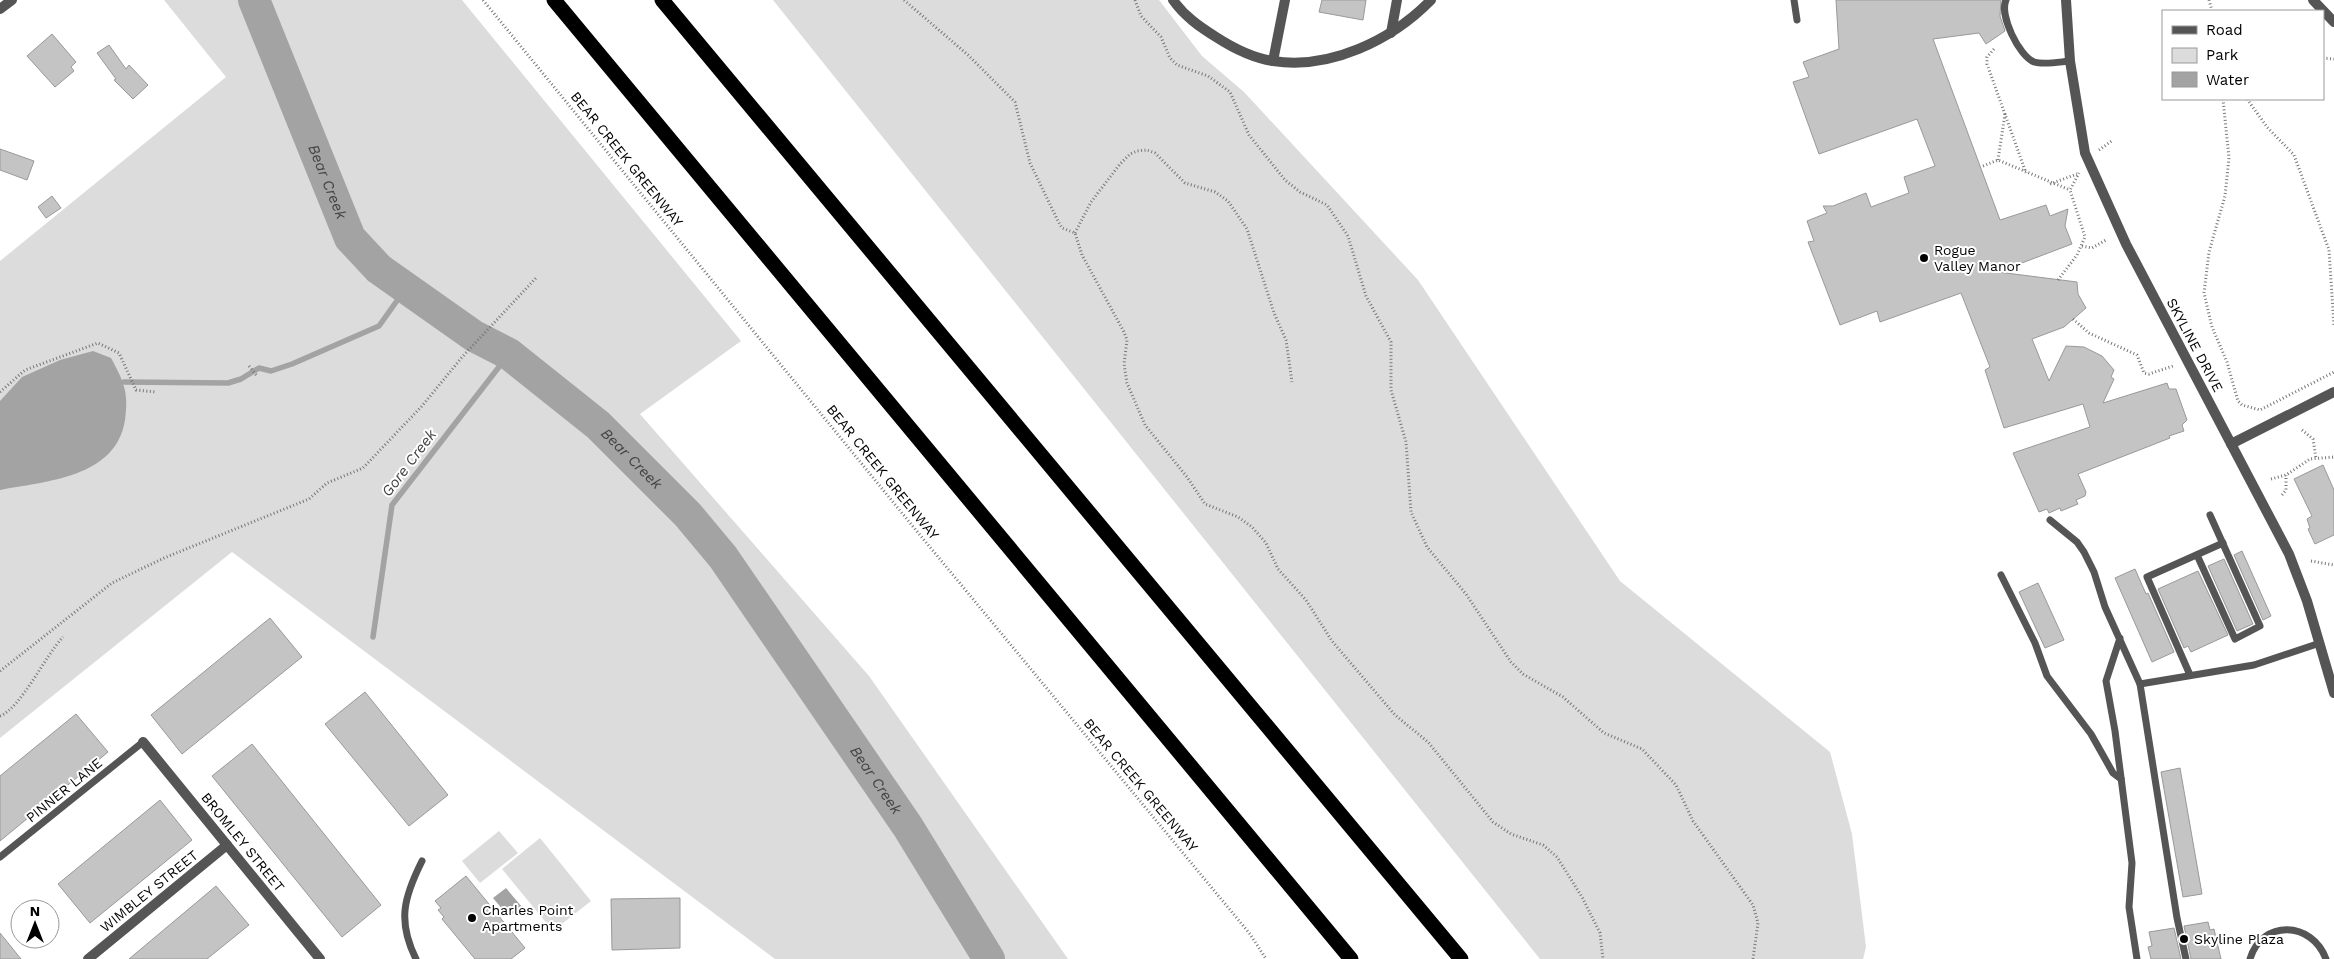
<svg xmlns="http://www.w3.org/2000/svg" width="2334" height="959" viewBox="0 0 2334 959" font-family="'Work Sans',sans-serif">
	<style>
		.green { fill: #dcdcdc }
		.water { fill: #a3a3a3 }
		.lines { fill: none; stroke-linecap: round; stroke-linejoin: round }
		.stream { stroke: #a3a3a3; stroke-width: 5.5 }
		.river { stroke: #a3a3a3; stroke-width: 32 }
		.building { fill: #c4c4c4; stroke: #999 }
		.path { stroke: #777; stroke-width: 3; stroke-dasharray: 1 2.5; stroke-linecap: butt }
		.lane { stroke: #555; stroke-width: 7 }
		.street { stroke: #555; stroke-width: 10 }
		.highway { stroke: #000; stroke-width: 15 }
		.poi-dot { fill: #000; stroke: #fff; stroke-width: 2 }
		.labels { text-anchor: middle; stroke-width: 4; stroke-linejoin: round; paint-order: stroke }
		.street-label { font-size: 14px; fill: #000; stroke: #fff }
		.poi-label { font-size: 14px; fill: #000; stroke: #fff; text-anchor: start }
		.water-label { font-size: 15px; font-style: italic; fill: #444; stroke: #fff }
	</style>
	<rect width="100%" height="100%" fill="#fff"/>
	<g class="green">
		<path d="M 164,0 L 462,0 L 741,341 L 640,414 L 869,676 L 1068,959 L 775,959 L 232,552 L 0,738 L 0,261 L 226,77 Z"/>
		<path d="M 773,0 L 1159,0 L 1202,56 L 1244,92 L 1418,280 L 1620,581 L 1830,752 L 1852,834 L 1866,947 L 1863,959 L 1540,959 Z"/>
		<path d="M 499,831 L 518,853 L 480,883 L 462,861 Z"/>
		<path d="M 540,838 L 591,901 L 553,931 L 502,869 Z"/>
	</g>
	<g class="water">
		<path d="M 93,351 L 111,358 C 124,382 129,393 125,420 C 116,478 46,481 0,490 L 0,401 L 22,377 L 60,360 Z"/>
		<path d="M 506,888 L 522,907 L 509,917 L 493,898 Z"/>
	</g>
	<g class="lines">
		<g class="stream">
			<path d="M 124,382 L 228,383 L 241,379 L 259,368 L 271,371 L 292,364 L 379,326 L 406,288"/>
			<path d="M 373,637 L 392,505 L 509,354"/>
		</g>
		<path class="river" id="s1" d="M 254,0 L 350,238 L 379,269 L 474,336 L 509,354 L 598,425 L 688,515 L 723,557 L 908,827 L 989,959"/>
	</g>
	<g class="building">
		<path d="M 1322,0 L 1366,0 L 1363,20 L 1319,12 Z"/>
		<path d="M 1836,0 L 2001,0 L 2000,16 L 2005,31 L 1986,44 L 1979,33 L 1933,39 L 2000,220 L 2046,205 L 2050,216 L 2068,209 L 2065,226 L 2072,244 L 1998,272 L 2077,282 L 2078,294 L 2086,308 L 2064,327 L 2032,339 L 2049,381 L 2066,346 L 2084,347 L 2102,356 L 2114,370 L 2111,377 L 2114,379 L 2103,403 L 2167,383 L 2169,389 L 2176,389 L 2187,420 L 2182,425 L 2184,431 L 2169,436 L 2170,438 L 2078,474 L 2086,492 L 2085,496 L 2076,500 L 2078,504 L 2061,511 L 2060,508 L 2049,513 L 2047,509 L 2039,512 L 2013,453 L 2090,427 L 2083,404 L 2004,428 L 1985,370 L 1990,367 L 1961,293 L 1880,322 L 1877,311 L 1840,325 L 1808,242 L 1814,241 L 1807,221 L 1827,213 L 1823,206 L 1833,206 L 1866,193 L 1871,207 L 1909,193 L 1904,177 L 1935,166 L 1917,119 L 1819,154 L 1793,82 L 1809,77 L 1803,62 L 1839,49 Z"/>
		<path d="M 52,34 L 76,62 L 71,67 L 74,71 L 55,87 L 27,56 Z"/>
		<path d="M 109,45 L 126,69 L 129,65 L 148,85 L 133,99 L 114,80 L 116,79 L 97,53 Z"/>
		<path d="M 0,149 L 34,161 L 27,180 L 0,170 Z"/>
		<path d="M 52,196 L 61,208 L 46,218 L 38,207 Z"/>
		<path d="M 2323,465 L 2334,490 L 2334,535 L 2315,544 L 2308,529 L 2310,528 L 2307,519 L 2312,516 L 2294,479 Z"/>
		<path d="M 2242,551 L 2271,616 L 2263,620 L 2234,555 Z"/>
		<path d="M 2224,559 L 2253,624 L 2237,631 L 2208,566 Z"/>
		<path d="M 2135,569 L 2146,594 L 2148,593 L 2174,652 L 2152,662 L 2115,578 Z"/>
		<path d="M 2198,571 L 2228,635 L 2191,652 L 2188,646 L 2184,648 L 2158,589 Z"/>
		<path d="M 2038,583 L 2064,640 L 2045,648 L 2019,592 Z"/>
		<path d="M 270,618 L 302,657 L 182,754 L 151,715 Z"/>
		<path d="M 365,692 L 448,795 L 409,826 L 325,724 Z"/>
		<path d="M 76,714 L 108,752 L 0,841 L 0,776 Z"/>
		<path d="M 252,744 L 381,905 L 342,937 L 212,776 Z"/>
		<path d="M 2180,768 L 2202,894 L 2183,897 L 2161,772 Z"/>
		<path d="M 160,800 L 192,840 L 90,923 L 58,884 Z"/>
		<path d="M 466,876 L 525,948 L 511,959 L 475,959 L 442,919 L 444,917 L 438,910 L 441,908 L 435,901 Z"/>
		<path d="M 216,886 L 249,925 L 207,959 L 129,959 Z"/>
		<path d="M 680,898 L 680,948 L 612,950 L 611,899 Z"/>
		<path d="M 2208,922 L 2210,930 L 2214,929 L 2221,959 L 2191,959 L 2184,926 Z"/>
		<path d="M 2174,928 L 2181,959 L 2151,959 L 2148,947 L 2152,946 L 2149,932 Z"/>
		<path d="M 0,933 L 21,959 L 0,959 Z"/>
	</g>
	<g class="lines">
		<g class="path">
			<path d="M 483,0 L 915,529 L 1250,934 L 1266,959"/>
			<path d="M 904,0 L 968,55 L 1015,102 L 1030,163 L 1058,221 L 1062,228 L 1075,233 L 1082,255 L 1124,332 L 1127,340 L 1124,364 L 1127,383 L 1145,425 L 1187,477 L 1205,504 L 1238,517 L 1252,527 L 1266,543 L 1278,569 L 1306,600 L 1332,641 L 1395,715 L 1428,742 L 1493,822 L 1511,834 L 1543,845 L 1557,857 L 1582,897 L 1600,933 L 1603,959"/>
			<path d="M 1135,0 L 1141,16 L 1161,37 L 1170,58 L 1177,65 L 1208,76 L 1230,92 L 1249,135 L 1285,180 L 1300,192 L 1327,205 L 1348,236 L 1366,296 L 1391,342 L 1391,390 L 1406,442 L 1411,512 L 1427,547 L 1466,594 L 1511,662 L 1523,674 L 1563,697 L 1604,733 L 1642,749 L 1676,785 L 1693,821 L 1753,905 L 1758,923 L 1753,959"/>
			<path d="M 2209,0 L 2212,11"/>
			<path d="M 1994,49 L 1987,57 L 1987,64 L 2026,173"/>
			<path d="M 2323,58 L 2334,59"/>
			<path d="M 2223,99 L 2229,158 L 2225,196 L 2209,252 L 2204,293 L 2212,327 L 2227,362 L 2238,401 L 2242,405 L 2260,410 L 2334,372"/>
			<path d="M 2247,99 L 2267,127 L 2294,155 L 2329,250 L 2334,326"/>
			<path d="M 2099,150 L 2113,140"/>
			<path d="M 1998,160 L 2005,114"/>
			<path d="M 1983,166 L 1998,160 L 2070,190"/>
			<path d="M 2050,184 L 2077,174"/>
			<path d="M 1075,233 L 1091,202 L 1120,164 L 1130,154 L 1137,151 L 1147,150 L 1155,153 L 1185,183 L 1215,192 L 1228,201 L 1247,229 L 1274,313 L 1286,340 L 1292,382"/>
			<path d="M 2082,246 L 2092,248 L 2106,240"/>
			<path d="M 2058,280 L 2077,255 L 2085,237 L 2070,190 L 2079,173"/>
			<path d="M 2073,319 L 2089,333 L 2137,355 L 2144,373 L 2149,374 L 2173,366"/>
			<path d="M 249,366 L 257,376"/>
			<path d="M 0,392 L 25,370 L 98,343 L 119,353 L 136,390 L 156,392"/>
			<path d="M 2302,430 L 2313,439 L 2316,458"/>
			<path d="M 2271,479 L 2286,475 L 2310,459 L 2334,457"/>
			<path d="M 2282,495 L 2286,490 L 2286,475"/>
			<path d="M 2311,561 L 2334,565"/>
			<path d="M 0,671 L 112,583 L 164,558 L 309,499 L 327,483 L 363,468 L 422,406 L 463,356 L 536,278"/>
			<path d="M 0,716 C 21,708 45,656 63,637"/>
		</g>
		<g class="lane">
			<path d="M 1794,0 L 1797,20"/>
			<path d="M 2006,0 C 1999,15 2019,56 2034,62 C 2044,65 2059,62 2070,61"/>
			<path d="M 2050,520 L 2077,542 L 2084,552 L 2094,572 L 2105,607 L 2140,684 L 2177,918 L 2186,959"/>
			<path d="M 2197,555 L 2235,639 L 2260,626 L 2210,515"/>
			<path d="M 2001,575 L 2035,643 L 2047,676 L 2091,734 L 2113,773 L 2121,779"/>
			<path d="M 2120,638 L 2106,681 L 2115,731 L 2132,863 L 2129,907 L 2137,959"/>
			<path d="M 2190,675 L 2147,577 L 2223,543"/>
			<path d="M 2140,684 L 2254,665 L 2320,643"/>
			<path d="M 0,857 L 143,742"/>
			<path d="M 416,959 C 397,921 404,897 422,861"/>
			<path d="M 2250,959 C 2262,919 2312,921 2326,959"/>
		</g>
		<g class="street">
			<path d="M 1173,0 C 1184,16 1200,27 1216,37 C 1233,48 1253,58 1273,61 C 1330,70 1392,40 1431,0"/>
			<path d="M 2066,0 L 2070,61 L 2085,153 L 2126,244 L 2289,554 L 2307,601 L 2334,693"/>
			<path d="M 2313,0 L 2334,22"/>
			<path d="M 0,9 L 12,0"/>
			<path d="M 1391,33 L 1397,0"/>
			<path d="M 1273,61 L 1285,0"/>
			<path d="M 2231,444 L 2334,392"/>
			<path d="M 143,742 L 320,959"/>
			<path d="M 88,959 L 227,845"/>
		</g>
		<g class="highway">
			<path d="M 554,0 L 1351,959"/>
			<path d="M 662,0 L 1461,959"/>
		</g>
	</g>
	<g class="poi-dot">
		<circle cx="1924" cy="258" r="5"/>
		<circle cx="472" cy="918" r="5"/>
		<circle cx="2184" cy="939" r="5"/>
	</g>
	<g class="labels">
		<g class="street-label">
			<text transform="translate(627 159) rotate(51)" y="5">BEAR CREEK GREENWAY</text>
			<text transform="translate(2195 345) rotate(62)" y="5">SKYLINE DRIVE</text>
			<text transform="translate(883 472) rotate(51)" y="5">BEAR CREEK GREENWAY</text>
			<text transform="translate(1141 785) rotate(50)" y="5">BEAR CREEK GREENWAY</text>
			<text transform="translate(64 790) rotate(-39)" y="5">PINNER LANE</text>
			<text transform="translate(243 842) rotate(51)" y="5">BROMLEY STREET</text>
			<text transform="translate(149 891) rotate(-39)" y="5">WIMBLEY STREET</text>
		</g>
		<g class="poi-label">
			<text x="1934" y="255">Rogue<tspan x="1934" dy="16">Valley Manor</tspan></text>
			<text x="482" y="915">Charles Point<tspan x="482" dy="16">Apartments</tspan></text>
			<text x="2194" y="944">Skyline Plaza</text>
		</g>
		<g class="water-label">
			<text dy="5" stroke="none"><textPath href="#s1" startOffset="196">Bear Creek</textPath></text>
			<text dy="5" stroke="none"><textPath href="#s1" startOffset="616">Bear Creek</textPath></text>
			<text transform="translate(409 463) rotate(-53)" y="5">Gore Creek</text>
			<text dy="5" stroke="none"><textPath href="#s1" startOffset="1021">Bear Creek</textPath></text>
		</g>
	</g>
	<rect x="2162" y="10" width="162" height="90" fill="#ffffff" stroke="#999999"/>
	<rect x="2172" y="26" width="25" height="8" fill="#555555" stroke="#999999"/>
	<text x="2206" y="35" font-size="15" fill="#000000">Road</text>
	<rect x="2172" y="48" width="25" height="15" fill="#dcdcdc" stroke="#999999"/>
	<text x="2206" y="60" font-size="15" fill="#000000">Park</text>
	<rect x="2172" y="72" width="25" height="15" fill="#a3a3a3" stroke="#999999"/>
	<text x="2206" y="85" font-size="15" fill="#000000">Water</text>
	<g transform="translate(35 924)"><circle r="24" fill="#ffffff" stroke="#999999"/>
	<path d="M0-4L9 19L0 12L-9 19Z" fill="#000000"/>
	<text y="-8" font-size="14" font-weight="bold" text-anchor="middle" fill="#000000">N</text>
	</g>
</svg>
